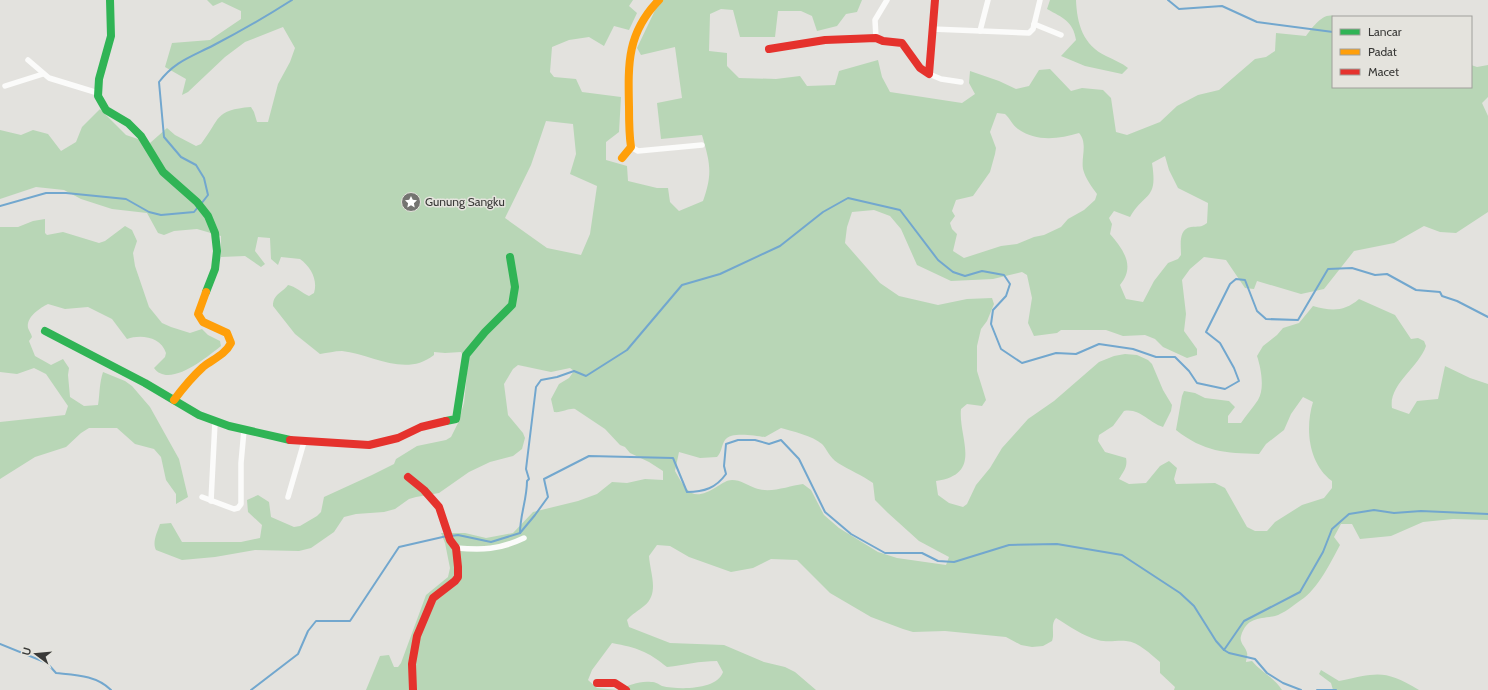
<svg xmlns="http://www.w3.org/2000/svg" width="1488" height="690" viewBox="0 0 1488 690" font-family="Cabin,sans-serif">
	<style>
		.green { fill: #b8d6b6; fill-rule: evenodd }
		.lines { fill: none; stroke-linecap: round; stroke-linejoin: round }
		.stream { stroke: #72a7ce; stroke-width: 2 }
		.street { stroke: #fbfbfa; stroke-width: 5.5 }
		.fast { stroke: #30b455; stroke-width: 8 }
		.slow { stroke: #ff9f0a; stroke-width: 8 }
		.jam { stroke: #e5322d; stroke-width: 8 }
		.labels { text-anchor: middle; stroke-width: 3; stroke-linejoin: round; paint-order: stroke }
		.poi-label { font-size: 12px; fill: #393937; stroke: #e4e3dd; text-anchor: start }
	</style>
	<rect width="100%" height="100%" fill="#e3e2de"/>
	<g class="green">
		<path d="M 207,0 L 633,0 L 629,6 L 637,13 L 629,30 L 614,26 L 604,46 L 589,37 L 569,40 L 552,47 L 550,72 L 554,77 L 576,79 L 582,92 L 621,97 L 619,132 L 606,142 L 606,160 L 627,166 L 628,181 L 657,188 L 668,188 L 670,202 L 679,211 L 703,201 C 713,173 710,163 702,135 L 661,139 L 657,103 L 682,98 L 675,47 L 641,55 L 637,48 L 658,4 L 657,0 L 862,0 L 857,12 L 846,14 L 837,26 L 817,31 L 812,16 L 801,11 L 778,11 L 775,37 L 740,37 L 733,10 L 721,9 L 710,14 L 709,51 L 727,53 L 727,66 L 739,78 L 776,79 L 800,76 L 807,86 L 835,85 L 839,71 L 878,60 L 882,77 L 890,92 L 962,103 L 975,94 L 969,83 L 970,71 L 999,81 L 1016,89 L 1029,86 L 1039,70 L 1050,69 L 1071,91 L 1082,88 L 1103,90 L 1111,98 L 1116,132 L 1127,135 L 1160,122 L 1177,106 L 1198,95 L 1219,90 L 1255,59 L 1266,57 L 1275,51 L 1276,33 L 1306,36 C 1312,28 1324,10 1336,17 L 1333,17 L 1333,87 L 1471,87 L 1471,65 L 1477,67 L 1488,65 L 1488,97 L 1482,103 L 1488,116 L 1488,212 L 1456,233 L 1440,232 L 1424,226 L 1394,243 L 1354,251 L 1324,289 L 1301,294 L 1257,281 L 1254,289 L 1245,288 L 1226,260 L 1204,257 L 1190,269 L 1182,280 L 1186,314 L 1184,331 L 1197,349 L 1197,355 L 1187,358 L 1163,347 L 1155,339 L 1145,335 L 1123,336 L 1106,330 L 1061,330 L 1057,333 L 1034,336 L 1028,323 L 1032,298 L 1027,275 L 1022,272 L 993,279 L 951,281 L 917,265 L 901,229 L 890,216 L 874,210 L 852,212 L 847,227 L 845,243 L 880,283 L 899,296 L 938,305 L 967,299 L 992,298 L 994,304 L 987,321 L 981,329 L 977,346 L 977,371 L 986,400 L 982,406 L 967,404 L 961,409 C 958,438 984,474 936,481 L 938,495 L 949,503 L 963,507 L 967,504 L 976,485 L 990,468 L 1002,448 L 1028,419 L 1054,401 L 1099,362 L 1114,356 L 1125,354 L 1137,355 L 1148,360 L 1152,364 L 1163,390 L 1172,405 L 1171,411 L 1163,427 C 1149,423 1140,408 1124,411 L 1113,426 L 1099,435 L 1098,441 L 1105,452 L 1126,458 C 1128,467 1123,472 1119,479 L 1129,484 L 1146,483 L 1160,466 L 1169,461 L 1177,468 L 1174,479 L 1176,484 L 1215,483 L 1225,488 L 1247,527 L 1255,531 L 1267,531 L 1275,522 L 1302,505 L 1324,498 L 1332,488 L 1332,481 C 1308,463 1305,428 1313,402 L 1303,397 L 1291,414 L 1284,430 L 1266,444 L 1259,454 C 1225,453 1204,452 1176,430 L 1182,396 L 1184,391 L 1195,393 L 1205,398 L 1229,401 L 1235,407 L 1228,416 L 1228,423 L 1241,423 C 1246,415 1253,408 1258,400 C 1265,389 1261,368 1257,356 L 1263,346 L 1277,335 L 1283,328 L 1299,323 L 1313,306 C 1331,311 1344,312 1359,299 L 1395,315 L 1411,339 L 1418,338 L 1424,341 L 1426,346 C 1419,367 1388,385 1392,408 L 1409,414 L 1417,401 L 1438,399 L 1445,366 L 1470,378 L 1488,384 L 1488,520 L 1453,519 L 1423,522 L 1391,536 L 1360,539 L 1352,524 L 1341,524 L 1334,537 L 1340,545 C 1331,562 1317,590 1301,600 C 1294,605 1283,614 1275,616 C 1259,619 1247,617 1241,636 C 1239,643 1246,647 1247,653 C 1248,655 1246,660 1246,662 L 1252,661 C 1261,672 1275,678 1282,690 L 1174,690 L 1175,687 L 1160,673 L 1160,662 C 1150,654 1139,642 1126,641 C 1116,640 1109,643 1098,640 C 1083,636 1069,626 1056,618 C 1050,625 1055,633 1052,641 L 1043,646 L 1032,647 L 1021,645 L 1006,637 L 945,631 L 913,632 L 903,629 L 871,617 L 830,593 L 797,560 L 771,559 L 753,568 L 731,572 L 689,557 L 670,546 L 657,545 L 649,556 C 650,573 660,593 644,606 C 638,611 632,614 627,620 L 629,627 L 670,643 L 724,645 L 764,662 L 785,667 L 795,672 L 816,690 L 619,690 C 630,685 638,681 651,682 C 656,682 658,684 662,686 C 679,690 717,690 723,672 L 717,661 C 699,661 685,665 667,667 C 647,651 638,648 612,643 L 592,670 L 588,680 L 597,688 L 618,690 L 366,690 L 380,656 L 389,655 L 394,667 L 398,667 L 401,663 L 426,595 L 448,577 L 450,568 L 445,543 L 441,533 L 465,533 L 486,538 L 513,533 L 533,512 L 578,501 L 597,494 L 612,482 L 627,483 L 645,479 L 663,480 L 663,471 L 649,462 L 630,453 L 625,447 L 620,445 L 605,429 L 575,409 C 568,408 562,413 554,412 L 551,399 L 559,384 L 569,378 L 574,371 L 570,368 L 551,372 L 518,365 L 513,369 L 504,384 L 508,415 L 523,433 L 525,438 L 522,449 L 513,456 L 490,462 L 469,472 L 439,493 L 416,497 L 409,499 L 395,509 L 384,512 L 356,514 L 344,517 L 334,532 L 311,548 L 299,551 L 255,550 L 215,557 L 182,560 L 156,550 C 152,542 157,533 160,524 L 171,523 L 182,542 L 241,542 L 260,538 L 262,525 L 248,512 L 247,500 L 258,495 L 269,502 L 271,517 L 294,527 L 300,526 L 317,516 L 321,512 L 324,497 L 372,475 L 394,464 L 396,459 L 417,446 L 446,440 L 451,437 L 458,423 L 464,403 L 468,364 L 461,352 L 445,353 L 434,352 L 434,355 C 405,378 372,354 342,351 C 334,351 328,353 320,354 L 295,334 L 273,306 C 273,294 282,293 288,285 C 295,286 302,293 309,296 L 314,293 C 318,280 311,267 300,259 L 281,257 L 278,265 L 271,259 L 270,238 L 258,237 L 255,251 L 265,264 L 261,267 L 245,256 L 221,257 L 221,236 L 197,229 L 174,231 L 164,235 L 158,233 L 147,213 L 112,209 L 81,199 L 64,190 L 36,187 L 0,199 L 0,130 L 21,135 L 33,130 L 48,134 L 61,151 L 76,142 L 82,127 L 100,109 L 126,135 L 150,143 L 167,128 L 175,135 L 196,146 L 201,144 C 221,118 214,110 251,107 L 254,112 L 257,122 L 268,122 L 278,84 L 290,62 L 295,48 L 283,27 L 245,42 L 225,57 L 188,92 L 182,95 L 186,79 L 165,67 L 172,43 L 210,40 L 241,19 L 241,11 L 222,2 L 213,6 ZM 997,113 L 1005,114 C 1010,118 1012,125 1018,129 C 1036,142 1059,139 1079,133 C 1088,143 1081,157 1083,169 C 1085,178 1092,187 1097,194 L 1095,200 L 1084,210 L 1068,219 L 1061,227 L 1044,235 L 1034,237 L 1017,244 L 1001,246 L 964,258 L 953,251 L 957,234 L 952,229 L 950,223 L 955,216 L 952,211 L 956,200 L 973,196 L 990,172 L 995,154 L 996,148 L 990,132 ZM 546,121 L 573,124 L 576,154 L 570,174 L 597,186 L 590,234 L 581,255 L 547,248 L 505,218 L 531,165 ZM 1165,156 L 1169,170 L 1178,188 L 1208,203 L 1207,223 C 1201,228 1198,226 1191,227 C 1178,229 1181,245 1181,255 L 1178,259 L 1168,263 L 1154,281 L 1143,302 L 1126,299 L 1120,285 C 1136,266 1123,249 1110,234 L 1112,224 L 1109,218 L 1114,211 L 1130,217 C 1145,191 1158,201 1152,163 ZM 781,428 C 792,431 813,436 822,444 C 827,449 829,457 838,463 C 849,470 862,475 873,483 L 875,500 L 888,513 L 919,541 L 949,557 L 946,565 L 897,558 L 878,552 L 839,528 L 824,515 L 811,490 L 803,484 C 788,486 770,494 755,488 C 747,485 741,480 732,480 C 727,480 723,483 718,486 C 693,502 688,494 675,471 L 679,452 L 700,458 L 717,457 C 722,452 721,446 725,440 C 731,431 756,436 765,437 Z"/>
		<path d="M 1050,0 L 1076,0 C 1077,24 1083,45 1106,56 C 1114,60 1122,63 1128,68 L 1122,74 L 1085,66 L 1061,56 L 1076,40 C 1073,21 1063,18 1047,9 Z"/>
		<path d="M 45,219 L 45,233 L 47,235 L 63,232 L 99,243 L 105,241 L 125,226 L 132,230 L 137,241 L 133,253 L 135,266 L 149,307 L 162,323 L 171,327 L 190,333 L 202,329 L 208,335 L 220,341 L 221,346 C 207,357 169,389 154,368 L 165,357 L 166,353 C 161,337 141,334 127,339 L 112,319 L 88,307 L 65,309 L 48,304 C 40,308 26,317 28,328 C 29,331 31,333 32,337 L 29,341 L 35,356 L 51,365 L 63,359 L 69,368 L 68,375 L 70,397 L 84,406 L 98,405 C 100,392 99,385 103,372 L 125,381 L 132,386 L 150,407 L 179,459 L 188,497 L 176,504 L 176,494 L 166,480 L 161,457 L 154,449 L 135,444 L 117,428 L 89,428 L 81,433 L 66,447 L 35,457 L 0,479 L 0,422 L 65,415 L 68,406 L 46,374 L 34,368 L 17,374 L 0,372 L 0,227 L 18,227 L 33,221 Z"/>
		<path d="M 1321,670 L 1339,681 C 1378,673 1384,669 1419,690 L 1333,690 L 1331,683 L 1319,674 Z"/>
	</g>
	<g class="lines">
		<g class="stream">
			<path d="M 1168,0 L 1179,9 L 1222,6 L 1257,22 L 1333,32"/>
			<path d="M 201,204 L 208,195 L 204,178 L 196,165 L 181,157 L 164,137 L 159,82 C 175,61 191,57 214,45 C 241,31 267,16 292,0"/>
			<path d="M 0,206 L 46,193 L 66,193 L 126,199 L 149,212 L 161,215 L 194,212 L 198,207"/>
			<path d="M 520,533 C 520,515 527,499 527,481 L 529,479 L 526,469 L 536,387 L 541,380 L 557,377 L 574,371 L 586,376 L 627,350 L 682,285 L 720,274 L 780,246 L 823,212 L 848,198 L 900,210 L 938,260 L 953,272 L 965,276 L 982,271 L 1004,275 L 1010,284 L 1006,296 L 993,310 L 991,324 L 1001,349 L 1022,363 L 1056,353 L 1076,354 L 1099,344 L 1133,349 L 1156,357 L 1175,357 L 1189,371 L 1197,383 L 1225,389 L 1239,381 L 1234,368 L 1220,343 L 1206,332 L 1230,284 L 1236,279 L 1245,280 L 1257,311 L 1266,319 L 1298,320 L 1328,269 L 1352,268 L 1375,275 L 1387,274 L 1416,290 L 1440,292 L 1442,296 L 1457,301 L 1488,317"/>
			<path d="M 451,536 L 458,535 L 491,542 L 520,533 L 535,515 L 548,497 L 544,479 L 589,456 L 673,458 L 687,492 C 704,492 716,488 726,474 L 724,466 L 726,444 L 738,440 L 755,440 L 769,444 L 781,440 L 799,459 L 825,512 L 851,534 L 885,553 L 922,553 L 938,561 L 954,562 L 1009,545 L 1057,544 L 1122,555 L 1180,593 L 1194,606 L 1216,641 L 1224,650 L 1244,621 L 1300,592 L 1323,552 L 1332,529 L 1349,514 L 1374,510 L 1394,513 L 1421,511 L 1488,514"/>
			<path d="M 0,644 L 47,663 L 56,673 C 75,675 96,675 111,690"/>
			<path d="M 1224,650 L 1229,653 L 1255,659 L 1267,673 L 1283,683 L 1301,690"/>
			<path d="M 251,690 L 298,654 L 308,631 L 316,621 L 350,621 L 399,547 L 447,536"/>
			<path d="M 1317,690 L 1336,690"/>
		</g>
		<g class="street">
			<path d="M 1034,24 L 1061,35"/>
			<path d="M 932,29 L 1029,33 L 1033,29 L 1040,0"/>
			<path d="M 980,31 L 988,0"/>
			<path d="M 876,38 L 875,20 L 887,0"/>
			<path d="M 28,60 L 49,78 L 98,93"/>
			<path d="M 929,74 L 941,79 L 961,82"/>
			<path d="M 5,86 L 43,74"/>
			<path d="M 631,147 L 638,151 L 702,145"/>
			<path d="M 202,497 L 234,509 L 238,508 L 241,504 L 241,463 L 244,430"/>
			<path d="M 288,497 L 304,442"/>
			<path d="M 211,501 L 215,422"/>
			<path d="M 456,548 C 482,550 499,550 524,538"/>
		</g>
		<g class="fast">
			<path d="M 110,0 L 111,36 L 99,79 L 98,96 L 106,110 L 128,123 L 141,136 L 163,172 L 197,202 L 208,216 L 215,233 L 217,251 L 215,269 L 206,292"/>
			<path d="M 45,331 L 145,383 L 199,415 L 229,426 L 290,440"/>
			<path d="M 446,421 L 456,419 L 466,355 L 485,332 L 512,305 L 515,287 L 510,257"/>
		</g>
		<g class="slow">
			<path d="M 622,158 L 631,147 C 629,134 629,120 629,107 C 628,63 627,33 659,0"/>
			<path d="M 174,400 C 183,388 192,377 203,367 C 213,359 225,355 231,343 L 227,333 L 203,322 L 198,314 L 206,292"/>
		</g>
		<g class="jam">
			<path d="M 769,49 L 825,40 L 876,38 L 883,41 L 902,43 L 920,68 L 929,74 L 935,0"/>
			<path d="M 290,440 L 369,445 L 398,438 L 421,427 L 446,421"/>
			<path d="M 408,477 L 424,490 L 439,507 L 450,540 L 456,548 L 458,567 L 458,577 L 455,581 L 433,598 L 417,636 L 412,664 L 413,690"/>
			<path d="M 597,683 L 615,683 L 626,690"/>
		</g>
	</g>
	<defs>
		<symbol id="sight-disc" viewBox="-11 -11 22 22"><circle r="9.5" fill="#747471" stroke="#e4e3dd"/><path d="M0-6L1.8-2.2L6-1.7L2.9 1.2L3.7 5.4L0 3.3L-3.7 5.4L-2.9 1.2L-6-1.7L-1.8-2.2Z" fill="#fff"/></symbol>
	</defs>
	<g fill-rule="evenodd">
		<use href="#sight-disc" x="400" y="191" width="22" height="22"/>
	</g>
	<g class="labels">
		<g class="poi-label">
			<text x="425" y="206">Gunung Sangku</text>
		</g>
	</g>
	<rect x="1332" y="16" width="140" height="72" fill="#e4e3dd" stroke="#a09f9b"/>
	<rect x="1340" y="29" width="20" height="6" fill="#30b455" stroke="#a09f9b"/>
	<text x="1368" y="36" font-size="12" fill="#393937">Lancar</text>
	<rect x="1340" y="49" width="20" height="6" fill="#ff9f0a" stroke="#a09f9b"/>
	<text x="1368" y="56" font-size="12" fill="#393937">Padat</text>
	<rect x="1340" y="69" width="20" height="6" fill="#e5322d" stroke="#a09f9b"/>
	<text x="1368" y="76" font-size="12" fill="#393937">Macet</text>
	<g transform="translate(36 654) rotate(286)" stroke="#e4e3dd" stroke-width="3" paint-order="stroke">
	<path d="M0-3L7 15L0 10L-7 15Z" fill="#393937"/>
	<text y="-6" font-size="11" font-weight="bold" text-anchor="middle" fill="#393937">U</text>
	</g>
</svg>
